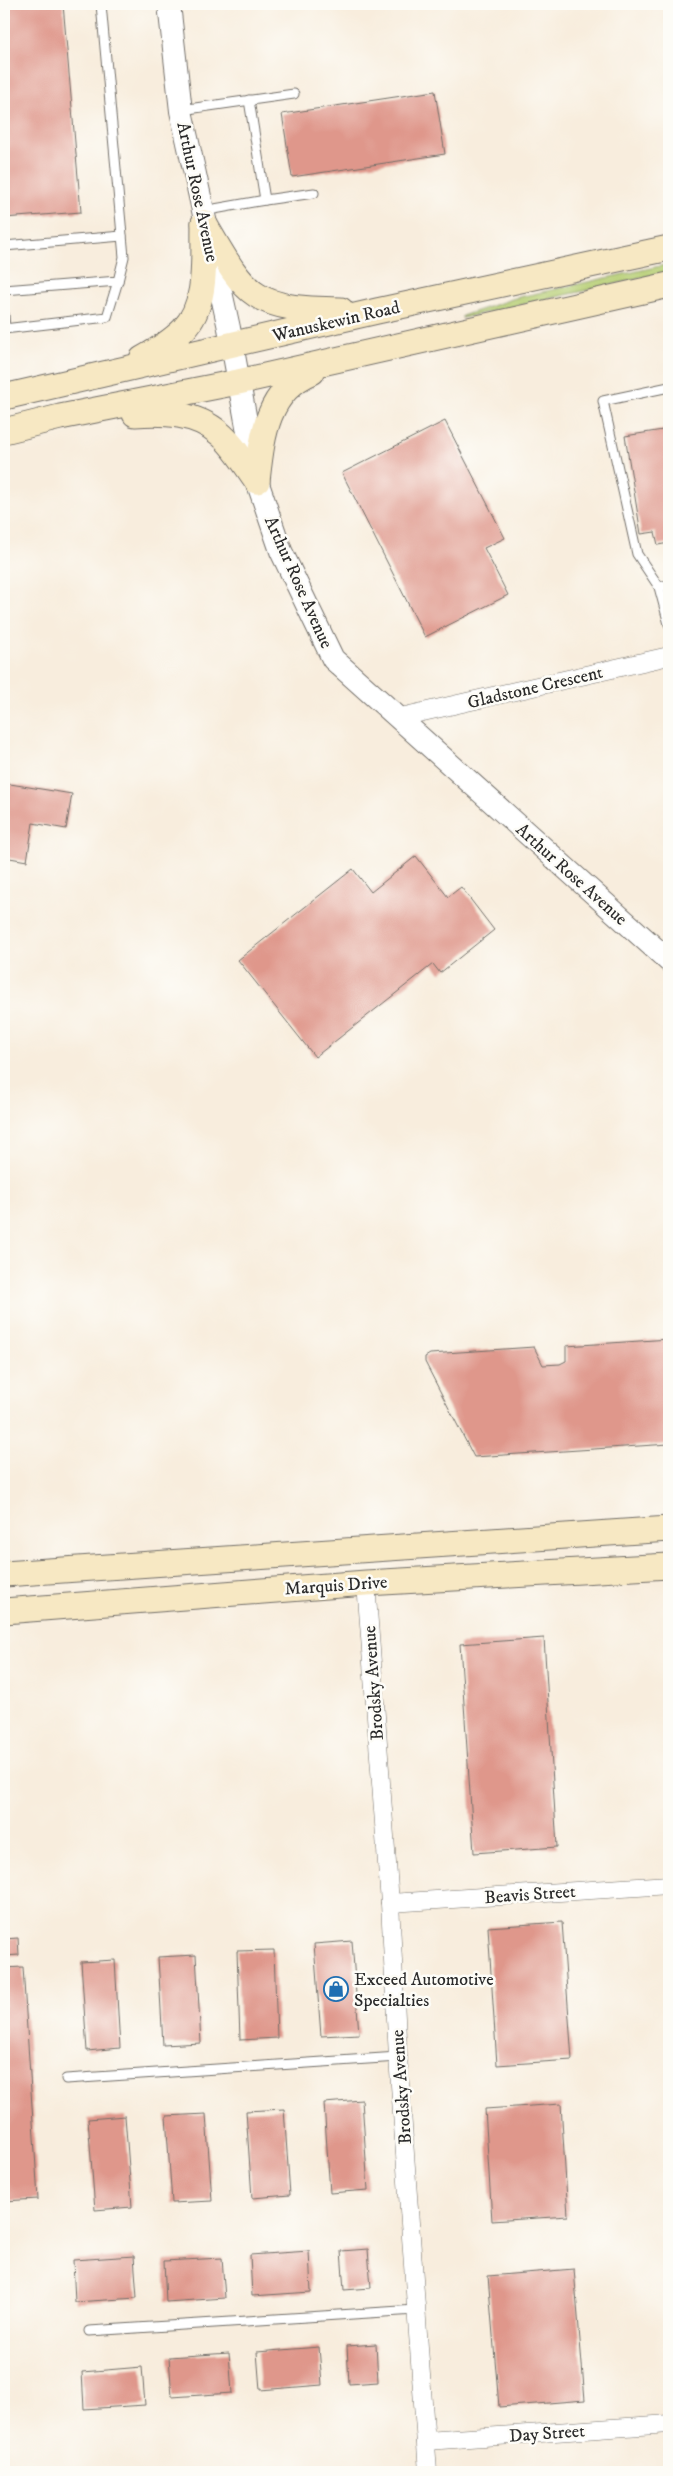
<svg xmlns="http://www.w3.org/2000/svg" width="673" height="2476" viewBox="0 0 673 2476" font-family="'IM FELL DW Pica',serif">
	<style>
		.green { fill: #b5cd72; stroke: #707c4e }
		.building { fill: #df978b }
		.lines { fill: none; stroke-linecap: round; stroke-linejoin: round }
		.service-casing { stroke: #736f69; stroke-width: 11 }
		.minor-casing { stroke: #736f69; stroke-width: 19 }
		.tertiary-casing { stroke: #736f69; stroke-width: 24 }
		.secondary-casing { stroke: #736f69; stroke-width: 27 }
		.service { stroke: #fff; stroke-width: 9 }
		.minor { stroke: #fff; stroke-width: 18 }
		.tertiary { stroke: #fff; stroke-width: 22 }
		.secondary { stroke: #f7e8c3; stroke-width: 25 }
		.labels { text-anchor: middle; stroke-width: 5; stroke-linejoin: round; paint-order: stroke }
		.street-label { font-size: 18px; fill: #2b2b2b; stroke: #fdfcf7 }
		.poi-label { font-size: 18px; fill: #2b2b2b; stroke: #fdfcf7; text-anchor: start }
	</style>
	<rect width="100%" height="100%" fill="#fdfcf7"/>
	<filter id="ink" filterUnits="userSpaceOnUse"><feTurbulence type="fractalNoise" baseFrequency=".02" numOctaves="2"/><feDisplacementMap in="SourceGraphic" scale="10" xChannelSelector="R" yChannelSelector="G"/><feConvolveMatrix kernelMatrix="1 2 1 2 8 2 1 2 1" color-interpolation-filters="sRGB"/></filter>
	<filter id="wash" filterUnits="userSpaceOnUse"><feTurbulence type="fractalNoise" baseFrequency=".0096" numOctaves="4" result="noise"/><feDisplacementMap in="SourceGraphic" scale="20" xChannelSelector="R" yChannelSelector="G"/><feGaussianBlur stdDeviation="1.12" result="paint"/><feColorMatrix in="noise" values="0 0 0 0 0 0 0 0 0 0 0 0 0 0 0 0 0 1.4 0 .05"/><feComposite in="paint" operator="in"/></filter>
	<g filter="url(#wash)">
		<rect width="100%" height="100%" fill="#f8eddd"/>
		<path class="green" d="M 669,264 L 669,272 L 462,318 L 462,316 L 515,298 Z"/>
		<g id="blocks">
			<g class="building">
				<path d="M 4,4 L 63,4 L 81,212 L 4,218 Z"/>
				<path d="M 435,91 L 445,154 L 292,177 L 282,114 Z"/>
				<path d="M 445,421 L 505,538 L 484,548 L 508,595 L 425,637 L 342,473 Z"/>
				<path d="M 669,429 L 669,543 L 658,545 L 655,532 L 641,534 L 625,436 Z"/>
				<path d="M 4,783 L 72,794 L 66,829 L 33,823 L 27,861 L 4,857 Z"/>
				<path d="M 416,856 L 448,897 L 461,887 L 494,930 L 440,973 L 433,964 L 315,1057 L 238,960 L 353,869 L 371,892 Z"/>
				<path d="M 669,1339 L 669,1444 L 474,1457 L 425,1362 L 425,1357 L 430,1354 L 534,1347 L 543,1365 L 560,1364 L 566,1361 L 566,1346 Z"/>
				<path d="M 544,1638 L 557,1847 L 474,1853 L 460,1644 Z"/>
				<path d="M 562,1922 L 572,2060 L 497,2065 L 488,1927 Z"/>
				<path d="M 18,1938 L 19,1955 L 4,1956 L 4,1939 Z"/>
				<path d="M 352,1941 L 359,2034 L 321,2036 L 314,1944 Z"/>
				<path d="M 274,1950 L 277,2038 L 240,2040 L 237,1951 Z"/>
				<path d="M 196,1955 L 201,2043 L 163,2045 L 158,1957 Z"/>
				<path d="M 115,1960 L 120,2048 L 87,2051 L 81,1962 Z"/>
				<path d="M 23,1967 L 38,2199 L 4,2201 L 4,1968 Z"/>
				<path d="M 362,2100 L 368,2190 L 330,2193 L 324,2103 Z"/>
				<path d="M 561,2104 L 568,2216 L 492,2221 L 485,2109 Z"/>
				<path d="M 284,2109 L 290,2195 L 252,2198 L 246,2111 Z"/>
				<path d="M 206,2114 L 212,2201 L 172,2203 L 166,2116 Z"/>
				<path d="M 125,2116 L 132,2207 L 95,2210 L 88,2119 Z"/>
				<path d="M 368,2249 L 371,2288 L 344,2290 L 341,2251 Z"/>
				<path d="M 309,2251 L 311,2292 L 252,2296 L 250,2255 Z"/>
				<path d="M 134,2256 L 137,2298 L 75,2302 L 73,2260 Z"/>
				<path d="M 222,2258 L 225,2298 L 166,2302 L 164,2261 Z"/>
				<path d="M 574,2269 L 585,2400 L 499,2407 L 488,2276 Z"/>
				<path d="M 376,2344 L 378,2382 L 349,2384 L 347,2346 Z"/>
				<path d="M 319,2347 L 322,2385 L 260,2390 L 257,2352 Z"/>
				<path d="M 229,2353 L 232,2393 L 172,2397 L 169,2357 Z"/>
				<path d="M 142,2367 L 145,2405 L 84,2409 L 82,2372 Z"/>
			</g>
		</g>
	</g>
	<g filter="url(#ink)">
		<use href="#blocks" fill-opacity="0" stroke="#736f69" stroke-width="1"/>
		<g class="lines">
			<defs>
				<g id="service">
					<path d="M 249,100 L 265,200 L 314,193"/>
					<path d="M 181,110 L 294,94"/>
					<path d="M 203,211 L 265,200"/>
					<path d="M 4,246 L 122,236"/>
					<path d="M 4,290 L 118,281 L 124,257 L 101,4"/>
					<path d="M 4,314 L 5,329"/>
					<path d="M 4,329 L 107,317 L 118,281"/>
					<path d="M 669,585 L 659,587 L 669,624"/>
					<path d="M 659,587 L 637,554 L 603,401 L 669,387"/>
					<path d="M 66,2079 L 398,2057"/>
					<path d="M 89,2331 L 416,2310"/>
				</g>
				<g id="minor">
					<path d="M 401,717 L 669,656"/>
					<path d="M 366,1583 L 390,1903 L 398,2057 L 428,2472"/>
					<path d="M 390,1903 L 669,1885"/>
					<path d="M 426,2441 L 669,2424"/>
				</g>
				<path id="tertiary" d="M 169,4 L 181,111 L 229,328 L 257,481 L 281,551 L 333,659 L 669,961"/>
				<g id="secondary">
					<path d="M 204,223 C 247,297 251,309 341,310"/>
					<path d="M 142,359 C 156,351 171,342 183,330 C 209,304 203,256 204,223"/>
					<path d="M 4,397 L 377,311 L 669,248"/>
					<path d="M 135,414 C 164,412 196,413 219,433 C 234,445 246,466 257,481"/>
					<path d="M 4,431 L 60,417 L 238,382 L 669,285"/>
					<path d="M 257,481 C 262,438 266,391 312,372"/>
					<path d="M 4,1574 L 669,1529"/>
					<path d="M 4,1611 L 366,1583 L 669,1566"/>
				</g>
			</defs>
			<use href="#service" class="service-casing"/>
			<use href="#minor" class="minor-casing"/>
			<use href="#tertiary" class="tertiary-casing"/>
			<use href="#secondary" class="secondary-casing"/>
			<use href="#service" class="service"/>
			<use href="#minor" class="minor"/>
			<use href="#tertiary" class="tertiary"/>
			<use href="#secondary" class="secondary"/>
		</g>
	</g>
	<defs>
		<symbol id="shop-ring" viewBox="-11 -11 22 22"><circle r="9.5" fill="#fdfcf7" stroke="#1f6fb2" stroke-width="1.5"/><path d="M-5-2.5h2.3a2.7 3.5 0 0 1 5.4 0H5L5.5 6h-11ZM-1.5-2.5h3a1.5 2.3 0 0 0-3 0Z" fill="#1f6fb2"/></symbol>
	</defs>
	<g fill-rule="evenodd">
		<use href="#shop-ring" x="322" y="1975" width="28" height="28"/>
	</g>
	<g class="labels">
		<g class="street-label">
			<text transform="translate(198 192) rotate(78)" y="6">Arthur Rose Avenue</text>
			<text transform="translate(336 321) rotate(-13)" y="6">Wanuskewin Road</text>
			<text transform="translate(299 582) rotate(66)" y="6">Arthur Rose Avenue</text>
			<text transform="translate(535 687) rotate(-13)" y="6">Gladstone Crescent</text>
			<text transform="translate(572 874) rotate(42)" y="6">Arthur Rose Avenue</text>
			<text transform="translate(336 1585) rotate(-4)" y="6">Marquis Drive</text>
			<text transform="translate(373 1683) rotate(-94)" y="6">Brodsky Avenue</text>
			<text transform="translate(530 1894) rotate(-4)" y="6">Beavis Street</text>
			<text transform="translate(401 2087) rotate(-94)" y="6">Brodsky Avenue</text>
			<text transform="translate(547 2433) rotate(-4)" y="6">Day Street</text>
		</g>
		<g class="poi-label">
			<text x="354" y="1985">Exceed Automotive<tspan x="354" dy="21">Specialties</tspan></text>
		</g>
	</g>
	<rect width="673" height="2476" fill="none" stroke="#fdfcf7" stroke-width="20"/>
</svg>
